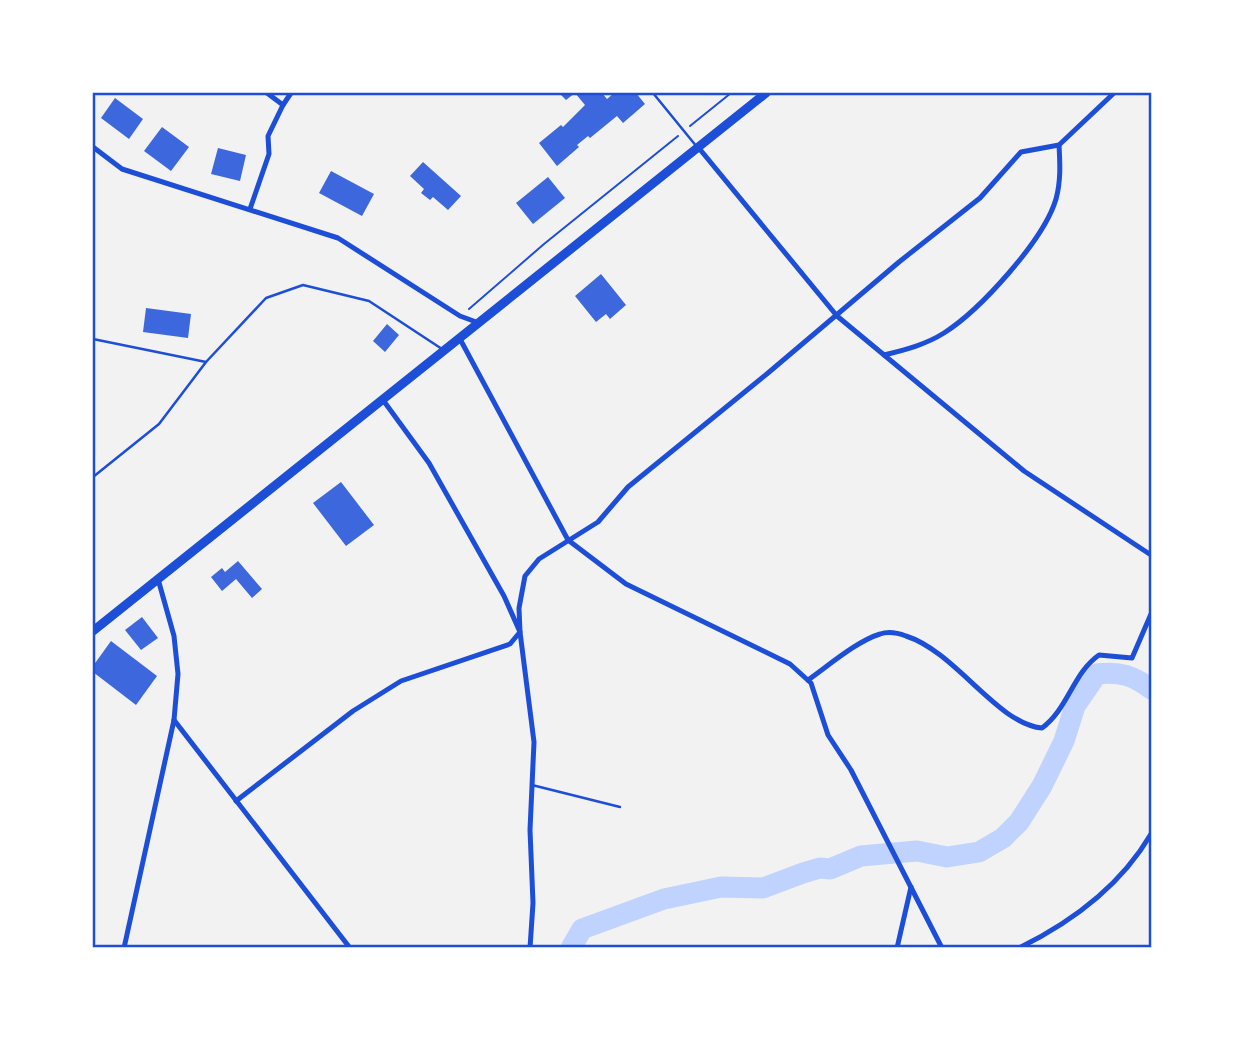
<svg xmlns="http://www.w3.org/2000/svg" width="1244" height="1041" viewBox="0 0 1244 1041" font-family="Literata,serif">
	<style>
		.lines { fill: none; stroke-linecap: round; stroke-linejoin: round }
		.river { stroke: #bfd3fe; stroke-width: 21 }
		.building { fill: #3d67dc }
		.path { stroke: #1d4ed8; stroke-width: 2 }
		.service { stroke: #1d4ed8; stroke-width: 2.5 }
		.minor { stroke: #1d4ed8; stroke-width: 5 }
		.primary { stroke: #1d4ed8; stroke-width: 9 }
		.neatline { fill: none; stroke: #1d4ed8; stroke-width: 2.5 }
	</style>
	<rect width="100%" height="100%" fill="#f2f2f2"/>
	<g class="lines">
		<path class="river" d="M 571,948 L 582,929 L 664,899 L 721,887 L 763,888 L 803,873 L 820,868 L 830,869 L 861,856 L 917,851 L 947,857 L 979,852 L 1003,838 L 1019,822 L 1042,786 L 1064,741 L 1075,706 L 1097,674 C 1120,671 1134,676 1151,689"/>
	</g>
	<g class="building">
		<path d="M 559,93 L 575,93 L 566,100 Z"/>
		<path d="M 575,93 L 602,93 L 607,99 L 614,93 L 636,93 L 645,104 L 623,123 L 617,116 L 590,138 L 588,136 L 577,145 L 579,147 L 557,166 L 539,143 L 561,125 L 563,127 L 585,105 Z"/>
		<path d="M 115,98 L 143,119 L 129,139 L 101,118 Z"/>
		<path d="M 162,127 L 189,147 L 171,171 L 144,151 Z"/>
		<path d="M 218,148 L 246,155 L 240,181 L 211,174 Z"/>
		<path d="M 423,162 L 461,196 L 448,210 L 433,197 L 430,200 L 421,193 L 424,189 L 410,176 Z"/>
		<path d="M 331,171 L 374,194 L 362,216 L 319,193 Z"/>
		<path d="M 548,177 L 565,198 L 533,224 L 516,203 Z"/>
		<path d="M 601,274 L 626,305 L 610,319 L 606,314 L 596,322 L 575,296 Z"/>
		<path d="M 146,308 L 191,314 L 188,338 L 143,332 Z"/>
		<path d="M 387,324 L 399,335 L 385,352 L 373,341 Z"/>
		<path d="M 341,482 L 374,525 L 346,546 L 313,503 Z"/>
		<path d="M 238,561 L 262,589 L 252,598 L 236,579 L 222,591 L 211,577 L 222,568 L 225,572 Z"/>
		<path d="M 142,617 L 158,638 L 141,650 L 125,630 Z"/>
		<path d="M 111,641 L 157,676 L 136,705 L 93,672 L 93,666 Z"/>
	</g>
	<g class="lines">
		<g class="path">
			<path d="M 690,126 L 731,93"/>
			<path d="M 469,309 L 544,244 L 678,136"/>
		</g>
		<g class="service">
			<path d="M 653,93 L 697,147"/>
			<path d="M 93,339 L 206,362 L 266,298 L 303,285 L 369,301 L 442,349"/>
			<path d="M 93,477 L 159,424 L 206,362"/>
			<path d="M 532,785 L 620,807"/>
		</g>
		<g class="minor">
			<path d="M 267,93 L 283,105"/>
			<path d="M 93,147 L 122,169 L 338,238 L 460,316 L 479,323"/>
			<path d="M 698,147 L 837,316 L 1024,471 L 1151,555"/>
			<path d="M 250,209 L 269,154 L 268,136 L 283,105 L 291,93"/>
			<path d="M 460,339 L 568,540 L 626,584 L 790,664 L 811,683 L 828,735 L 851,770 L 942,948"/>
			<path d="M 884,355 C 904,350 925,345 944,333 C 980,310 1044,240 1056,199 C 1061,181 1060,163 1059,145"/>
			<path d="M 383,400 L 429,463 L 504,596 L 520,632 L 534,742 L 530,830 L 533,903 L 530,948"/>
			<path d="M 808,680 C 828,666 857,641 880,634 C 889,631 898,633 906,636 C 956,652 997,724 1042,728 C 1068,709 1073,673 1099,655 L 1132,658 L 1151,614"/>
			<path d="M 174,720 L 350,948"/>
			<path d="M 236,801 L 353,711 L 401,681 L 510,644 L 520,632 L 519,608 L 525,576 L 539,559 L 598,522 L 628,487 L 768,373 L 899,262 L 980,198 L 1021,152 L 1059,145 L 1114,93"/>
			<path d="M 124,948 L 174,720 L 178,674 L 174,636 L 158,579"/>
			<path d="M 897,948 L 911,887"/>
			<path d="M 1019,948 C 1072,922 1121,885 1151,834"/>
		</g>
		<path class="primary" d="M 93,631 L 766,93"/>
	</g>
	<rect width="1244" height="1041" fill="none" stroke="#ffffff" stroke-width="189"/>
	<rect x="94" y="94" width="1056" height="852" class="neatline"/>
</svg>
